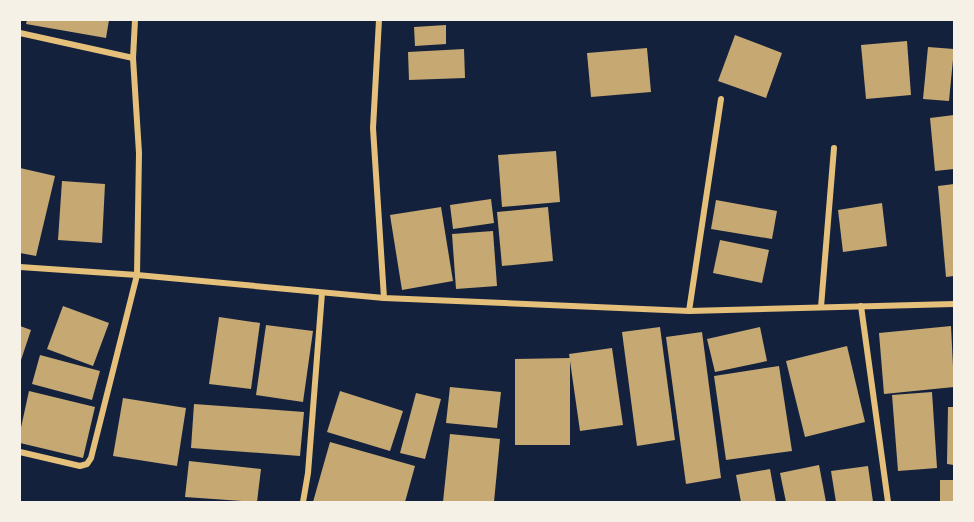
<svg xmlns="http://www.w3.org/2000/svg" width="974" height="522" viewBox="0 0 974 522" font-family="Jost,sans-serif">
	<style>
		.building { fill: #c6a872 }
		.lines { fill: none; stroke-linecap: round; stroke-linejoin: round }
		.minor { stroke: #e5c07b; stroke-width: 6 }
	</style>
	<rect width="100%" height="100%" fill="#14213d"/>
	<g class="building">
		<path d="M 27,20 L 109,20 L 106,38 L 26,24 Z"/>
		<path d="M 446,25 L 446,44 L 415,46 L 414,27 Z"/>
		<path d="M 735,35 L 782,53 L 766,98 L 718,81 Z"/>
		<path d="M 907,41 L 911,95 L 866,99 L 861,45 Z"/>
		<path d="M 928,47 L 954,49 L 949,101 L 923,99 Z"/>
		<path d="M 647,48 L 651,92 L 591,97 L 587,53 Z"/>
		<path d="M 464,49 L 465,78 L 409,80 L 408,52 Z"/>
		<path d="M 954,115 L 954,169 L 935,171 L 930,118 Z"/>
		<path d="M 556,151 L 560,202 L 502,207 L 498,155 Z"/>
		<path d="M 20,168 L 55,176 L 36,256 L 20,253 Z"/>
		<path d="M 62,181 L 105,184 L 102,243 L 58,240 Z"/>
		<path d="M 954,184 L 954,276 L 946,277 L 938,186 Z"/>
		<path d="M 491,199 L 494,223 L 453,229 L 450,205 Z"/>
		<path d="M 716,200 L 777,211 L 772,239 L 711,229 Z"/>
		<path d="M 882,203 L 887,246 L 843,252 L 838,210 Z"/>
		<path d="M 441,207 L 453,281 L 402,290 L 390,215 Z"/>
		<path d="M 548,207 L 553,261 L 502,266 L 497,212 Z"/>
		<path d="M 493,231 L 497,286 L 456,289 L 452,234 Z"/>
		<path d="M 720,240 L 769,250 L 762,283 L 713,273 Z"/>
		<path d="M 63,306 L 109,323 L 93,366 L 47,349 Z"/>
		<path d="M 219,317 L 260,323 L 251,389 L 209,384 Z"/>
		<path d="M 266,325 L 313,331 L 303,402 L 256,395 Z"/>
		<path d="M 20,326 L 31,330 L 20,363 Z"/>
		<path d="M 951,326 L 954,387 L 884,394 L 879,333 Z"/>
		<path d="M 660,327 L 675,440 L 637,446 L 622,332 Z"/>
		<path d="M 760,327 L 767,361 L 715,372 L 707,339 Z"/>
		<path d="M 702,332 L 721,478 L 686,484 L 666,337 Z"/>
		<path d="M 847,346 L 865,422 L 805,437 L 786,361 Z"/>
		<path d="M 612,348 L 623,425 L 580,431 L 569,354 Z"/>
		<path d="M 40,355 L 100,371 L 92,400 L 32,384 Z"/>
		<path d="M 570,358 L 570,445 L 515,445 L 515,359 Z"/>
		<path d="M 779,366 L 792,451 L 726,460 L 714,376 Z"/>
		<path d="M 450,387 L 501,392 L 497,428 L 446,423 Z"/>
		<path d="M 29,391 L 95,407 L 83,458 L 20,443 L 20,432 Z"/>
		<path d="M 340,391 L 403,411 L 390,451 L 327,432 Z"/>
		<path d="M 932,392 L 937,468 L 898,471 L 892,395 Z"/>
		<path d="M 416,393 L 441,399 L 425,459 L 400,453 Z"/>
		<path d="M 123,398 L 186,408 L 177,466 L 113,456 Z"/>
		<path d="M 194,404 L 304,412 L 300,456 L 191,448 Z"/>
		<path d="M 948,407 L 954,407 L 954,465 L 947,464 Z"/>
		<path d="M 450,434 L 500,439 L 494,502 L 443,502 Z"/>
		<path d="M 330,442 L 415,466 L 405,502 L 313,502 Z"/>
		<path d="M 189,461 L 261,469 L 257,502 L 185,497 Z"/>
		<path d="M 819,465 L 826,502 L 786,502 L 780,473 Z"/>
		<path d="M 868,466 L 873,502 L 836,502 L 831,471 Z"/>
		<path d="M 770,469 L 776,502 L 741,502 L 736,475 Z"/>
		<rect x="940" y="480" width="14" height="22"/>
	</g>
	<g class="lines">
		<g class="minor">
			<path d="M 379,20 L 373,128 L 384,298"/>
			<path d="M 20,33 L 133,58"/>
			<path d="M 20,267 L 137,275 L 384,298 L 689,311 L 954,304"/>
			<path d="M 861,306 L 888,502"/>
			<path d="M 821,307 L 834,148"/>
			<path d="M 689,311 L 721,99"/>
			<path d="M 20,452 L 80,466 L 87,464 L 91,458 L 137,275 L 139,153 L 133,58 L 135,20"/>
			<path d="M 303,502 L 308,473 L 322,293"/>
		</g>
	</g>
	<rect width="974" height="522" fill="none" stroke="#f6f1e7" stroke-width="42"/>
</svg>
